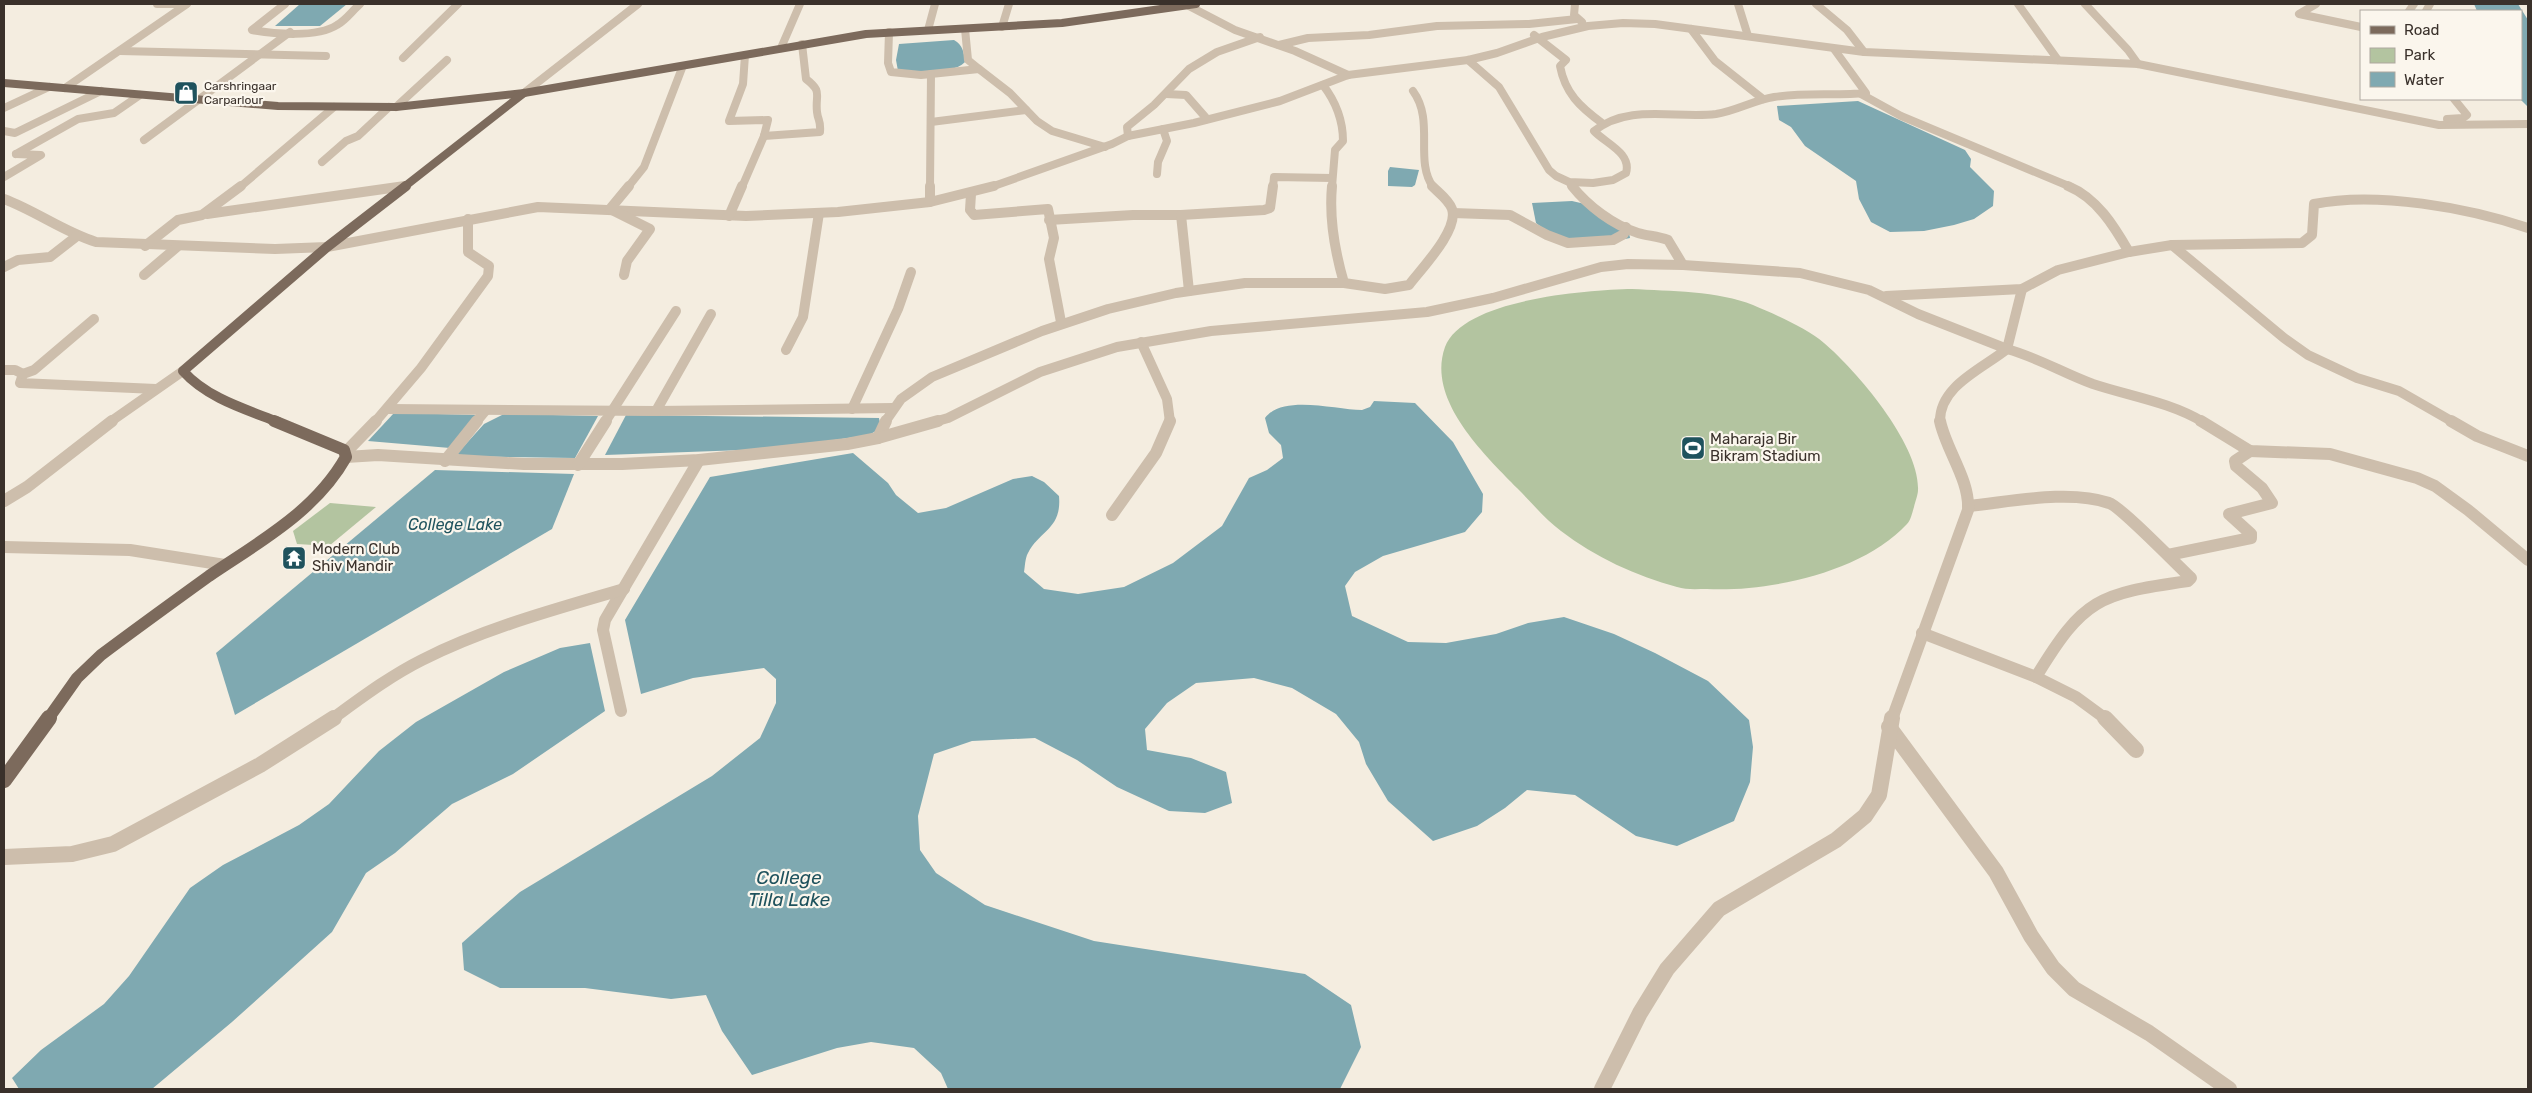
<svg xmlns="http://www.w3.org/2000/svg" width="2532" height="1093" viewBox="0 0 2532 1093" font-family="Rubik,sans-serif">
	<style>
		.green { fill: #b3c4a0 }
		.water { fill: #7fa9b1 }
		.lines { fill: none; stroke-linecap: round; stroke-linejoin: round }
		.minor-far3 { stroke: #cdbeac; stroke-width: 8 }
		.minor-far2 { stroke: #cdbeac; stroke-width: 10 }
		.minor-far1 { stroke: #cdbeac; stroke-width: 12 }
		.minor { stroke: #cdbeac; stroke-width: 16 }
		.major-far3 { stroke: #7c6a5c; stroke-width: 8 }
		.major-far2 { stroke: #7c6a5c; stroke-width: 10 }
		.major-far1 { stroke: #7c6a5c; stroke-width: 12 }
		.major { stroke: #7c6a5c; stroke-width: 16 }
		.labels { text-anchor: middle; stroke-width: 4.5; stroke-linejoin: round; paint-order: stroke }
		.far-poi-label { font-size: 12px; fill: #3a312b; stroke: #fbf6ed; text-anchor: start }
		.poi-label { font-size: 15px; fill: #3a312b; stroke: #fbf6ed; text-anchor: start }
		.water-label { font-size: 16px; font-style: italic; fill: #1f525d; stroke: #fbf6ed }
		.near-water-label { font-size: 19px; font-style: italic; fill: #1f525d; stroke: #fbf6ed }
	</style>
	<rect width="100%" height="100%" fill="#f4ede0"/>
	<g class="green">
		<path d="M 1632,289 C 1669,291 1719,291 1753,305 C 1774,314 1807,328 1824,343 C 1857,371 1920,445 1918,490 C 1918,495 1915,502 1914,507 C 1912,513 1911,520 1907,524 C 1863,572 1770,592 1707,589 C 1697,589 1686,590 1677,587 C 1636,576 1595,557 1561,531 C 1545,519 1531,502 1517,488 C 1485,455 1426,400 1445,347 C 1463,299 1587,290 1632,289 Z"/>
		<path d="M 330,503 L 376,507 L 329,546 L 297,544 L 293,531 Z"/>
	</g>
	<g class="water">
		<path d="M 300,4 L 347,4 L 320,26 L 275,26 Z"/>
		<path d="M 2474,4 L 2518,4 L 2528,20 L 2528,107 L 2520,99 L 2521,11 L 2477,11 Z"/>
		<path d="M 954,40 C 963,45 964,53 965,62 C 953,75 915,71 898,71 L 896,60 L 899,44 Z"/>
		<path d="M 1858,101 L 1965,150 L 1971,159 L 1970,167 L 1994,191 L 1993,206 L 1974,219 L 1954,225 L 1924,231 L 1890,232 L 1871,222 L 1859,199 L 1856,181 L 1805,146 L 1791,127 L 1779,120 L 1777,106 Z"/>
		<path d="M 1390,167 L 1419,170 L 1415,185 L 1412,187 L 1388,186 L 1388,171 Z"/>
		<path d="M 1572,201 L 1585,204 L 1629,233 L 1630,238 C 1601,245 1559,243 1536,223 L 1532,203 Z"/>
		<path d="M 1374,401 L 1415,403 L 1453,442 L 1483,494 L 1482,512 L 1465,532 L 1383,556 L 1355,572 L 1345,586 L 1352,616 L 1408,642 L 1446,643 L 1496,634 L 1528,623 L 1564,617 L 1614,634 L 1655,653 L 1708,681 L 1749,720 L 1753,747 L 1750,782 L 1734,821 L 1677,846 L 1636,836 L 1575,795 L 1527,790 L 1505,808 L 1477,826 L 1433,841 L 1388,801 L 1366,764 L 1359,742 L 1336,714 L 1292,688 L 1254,678 L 1196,683 L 1167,703 L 1145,729 L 1147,750 L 1191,758 L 1226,772 L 1232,803 L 1205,813 L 1169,811 L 1117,787 L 1077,760 L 1035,738 L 972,741 L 934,754 L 918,816 L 920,850 L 936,873 L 985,905 L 1094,941 L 1305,974 L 1351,1005 L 1361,1047 L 1340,1089 L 948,1089 L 941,1073 L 914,1048 L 871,1042 L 837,1048 L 752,1075 L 722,1031 L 706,995 L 671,999 L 585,988 L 500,988 L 464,970 L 462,943 L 520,892 L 712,776 L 760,738 L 776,703 L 776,679 L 764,668 L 693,678 L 641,694 L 625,620 L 710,477 L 853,453 L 888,483 L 896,495 L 918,513 L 946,508 L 1013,479 L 1032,476 L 1044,482 L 1059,496 C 1062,529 1040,530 1028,553 C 1025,558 1025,567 1024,572 L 1044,589 L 1078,594 L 1124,587 L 1173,563 L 1222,526 L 1249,478 L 1267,470 L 1283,458 L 1281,445 L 1269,433 L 1265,418 C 1283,394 1336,410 1362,410 L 1370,407 Z"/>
		<path d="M 394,413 L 481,415 L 450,448 L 368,441 Z"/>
		<path d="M 504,414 L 598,416 L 575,458 L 455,456 L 484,424 Z"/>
		<path d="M 626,415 L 879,418 L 881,428 L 869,435 L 772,449 L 605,455 Z"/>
		<path d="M 435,470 L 574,474 L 552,529 L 235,715 L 216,653 Z"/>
		<path d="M 590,643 L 605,711 L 513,774 L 452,804 L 395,853 L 366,873 L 332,932 L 232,1022 L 152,1089 L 19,1089 L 12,1078 L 41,1050 L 104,1004 L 129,976 L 190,888 L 223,865 L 299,825 L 329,804 L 379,751 L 416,722 L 504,672 L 560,648 Z"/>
	</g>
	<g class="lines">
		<g class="minor-far3">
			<path d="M 157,4 L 186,4"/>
			<path d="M 285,4 L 252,30 C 274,34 317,38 337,25 C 346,20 352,11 360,4"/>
			<path d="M 1575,4 L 1574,15 L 1582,22"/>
			<path d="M 1738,4 L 1748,36"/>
			<path d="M 1816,4 L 1847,30 L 1864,52 L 2138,64 L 2439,125 L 2528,124"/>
			<path d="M 2018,4 L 2058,60"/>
			<path d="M 2085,4 L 2128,50 L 2138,64"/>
			<path d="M 2316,4 L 2299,14 L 2361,27"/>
			<path d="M 1187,5 L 1235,30 L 1295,51 L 1348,75"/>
			<path d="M 2409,11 L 2414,4"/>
			<path d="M 2426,11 L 2430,4"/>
			<path d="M 1002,27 L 1009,4"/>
			<path d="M 1691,29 L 1715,61 L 1763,99"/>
			<path d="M 928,30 L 935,4"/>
			<path d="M 889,32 L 888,63 L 891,72 L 921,75 L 979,69 L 968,60 L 965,29"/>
			<path d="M 1534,35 L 1566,60 L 1560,66 C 1565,93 1580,107 1602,123"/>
			<path d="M 1279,45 L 1308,38 L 1369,35 L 1437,26 L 1529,24 L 1577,19"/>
			<path d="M 781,48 L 800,4"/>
			<path d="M 120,51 L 326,56"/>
			<path d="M 403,58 L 458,4"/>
			<path d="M 1468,60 L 1499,87 L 1549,170 L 1556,176 L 1569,182 L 1593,183 L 1613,180 L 1626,173 C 1632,153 1605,143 1594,131 C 1629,103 1675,119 1716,114 C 1736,111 1754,100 1774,97 C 1805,92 1836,96 1866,93 L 1834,49"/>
			<path d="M 979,69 L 1010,93 L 1037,121 L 1052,131 L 1105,147"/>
			<path d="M 1323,85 C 1336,102 1343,119 1343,141 L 1335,150 L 1332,187"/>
			<path d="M 65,88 L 187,4"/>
			<path d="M 1413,91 C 1435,121 1414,160 1433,187"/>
			<path d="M 524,93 L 638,4"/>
			<path d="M 1166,94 L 1186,95 L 1207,119"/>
			<path d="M 1861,94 L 1901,116 L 2071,187"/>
			<path d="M 396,107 L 447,60"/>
			<path d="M 4,108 L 49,87"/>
			<path d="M 2447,119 L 2463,118 L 2467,115 L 2454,99"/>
			<path d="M 931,122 L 1026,110"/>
			<path d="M 4,131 L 15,133 L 101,91"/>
			<path d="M 764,136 L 820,132 C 821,120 818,121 817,112 C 815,94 823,92 806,79 L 802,44"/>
			<path d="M 1128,136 L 1127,127 L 1154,105 L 1189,69 L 1217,52 L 1260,37"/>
			<path d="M 144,140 L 290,32"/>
			<path d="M 16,154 L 78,119 L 114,113 L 140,95"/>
			<path d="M 322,162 L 346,141 L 358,136 L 389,107"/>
			<path d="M 1157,174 L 1158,162 L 1167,141 L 1163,129"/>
			<path d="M 4,177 L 41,155 L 16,154"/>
			<path d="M 1570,183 L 1573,187"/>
			<path d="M 240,187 L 334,107"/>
			<path d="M 399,187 L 405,186"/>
			<path d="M 628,187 L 644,167 L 682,68"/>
			<path d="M 742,187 L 764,136 L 768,120 L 729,121 L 743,84 L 745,55"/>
			<path d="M 930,187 L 931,74"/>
			<path d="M 991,187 L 1112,144 L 1128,136 L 1194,123 L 1280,101 L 1348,75 L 1468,60 L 1497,53 L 1542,37 L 1588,26 L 1623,23 L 1655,24 L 1864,52"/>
			<path d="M 1273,187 L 1274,177 L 1332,178"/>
		</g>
		<g class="minor-far2">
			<path d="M 1332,186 C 1329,218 1335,252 1344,283 L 1385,289 L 1409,285 C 1421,269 1459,230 1452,209 C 1449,200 1439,193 1432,186"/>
			<path d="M 1572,186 C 1588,206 1613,225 1638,233 C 1648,236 1658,236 1668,240 L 1683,265"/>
			<path d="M 2068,186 C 2097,198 2114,226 2129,252"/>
			<path d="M 971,194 L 970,210 L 974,215 L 1048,209 L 1054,238 L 1049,259 L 1061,322"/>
			<path d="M 4,199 C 36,211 64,232 96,242 L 275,249 L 327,247 L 538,207 L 746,216 L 838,212 L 930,202 L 994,186"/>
			<path d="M 930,202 L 930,186"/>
			<path d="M 1453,213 L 1510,215 L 1547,235 L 1568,243 L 1613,240 L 1624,234 L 1626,227"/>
			<path d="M 207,214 L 405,186"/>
			<path d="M 729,216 L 742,186"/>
			<path d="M 1049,220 L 1133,215 L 1181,215"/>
			<path d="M 2172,245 L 2284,338 L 2308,355 L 2357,378 L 2399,391 L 2453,422"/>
			<path d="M 145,246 L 178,220 L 202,215 L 241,186"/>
			<path d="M 4,267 L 18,260 L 50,257 L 77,236"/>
			<path d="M 144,275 L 177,247"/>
			<path d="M 624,275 L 627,261 L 650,229 L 610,209 L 629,186"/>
			<path d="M 2022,289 L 2007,349 C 2039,358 2063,373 2093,384 C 2129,396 2170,402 2203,422"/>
			<path d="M 1189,291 L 1181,215 L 1264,210 L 1270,208 L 1273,186"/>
			<path d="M 1886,296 L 2022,289 L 2058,270 L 2129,252 L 2172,245 L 2302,243 L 2312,235 L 2314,204 C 2376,191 2469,208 2528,228"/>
			<path d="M 1141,342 L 1167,399 L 1170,422"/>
			<path d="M 786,350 L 803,317 L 819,213"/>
			<path d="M 4,370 L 15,370 L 23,374 L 20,383 L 156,389"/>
			<path d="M 23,374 L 34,370 L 94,319"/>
			<path d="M 388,409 L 656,411 L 893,408"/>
			<path d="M 852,409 L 898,309 L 911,272"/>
			<path d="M 656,411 L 711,314"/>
			<path d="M 110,422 L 183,371"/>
			<path d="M 375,422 L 421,368 L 488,276 L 489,266 L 468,252 L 468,219"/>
			<path d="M 476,422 L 486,410"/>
			<path d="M 605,422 L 676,311"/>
			<path d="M 885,422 L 901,399 L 932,377 L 1042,331 L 1108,309 L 1176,293 L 1245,283 L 1344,283"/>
			<path d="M 934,422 L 948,418 L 1040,372 L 1117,347 L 1211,331 L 1427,312 L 1493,298 L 1601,267 L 1628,264 L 1683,265 L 1800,273 L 1869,290 L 1918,314 L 2007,349 C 1982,369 1939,386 1940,422"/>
		</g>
		<g class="minor-far1">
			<path d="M 2201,421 L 2250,451 L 2330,454 L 2417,478 L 2435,486 L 2468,510 L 2528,560"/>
			<path d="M 2451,421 L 2477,436 L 2528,456"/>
			<path d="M 878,438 L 886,421"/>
			<path d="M 345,453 L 376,421"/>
			<path d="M 346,457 L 378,455 L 524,464 L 622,464 L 699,460 L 847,444 L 878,438 L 938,421"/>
			<path d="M 445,461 L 477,421"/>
			<path d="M 578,465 L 606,421"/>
			<path d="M 4,501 L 27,487 L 112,421"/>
			<path d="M 1112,515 L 1156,453 L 1170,421"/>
			<path d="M 4,547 L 130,550 L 225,565"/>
			<path d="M 2168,555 L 2251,538 L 2251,534 L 2229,514 L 2272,503 L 2262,488 L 2236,466 L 2235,461 L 2250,451"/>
			<path d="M 1922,633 L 2036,677 C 2084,598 2098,594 2188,581 L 2191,578 C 2178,566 2120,506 2109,503 C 2069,489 2010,502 1968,506"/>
			<path d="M 2036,677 L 2076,697 L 2106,719"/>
			<path d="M 621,711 L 603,630 L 605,620 L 699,460"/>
			<path d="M 332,719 C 361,698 390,676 422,660 C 485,628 556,609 624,589"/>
			<path d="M 1892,719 L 1968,510 C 1970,480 1946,450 1940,421"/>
		</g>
		<g class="minor">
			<path d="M 2105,718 L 2136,750"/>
			<path d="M 1889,727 L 1996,872 L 2031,936 L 2053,968 L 2074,989 L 2149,1033 L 2229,1089"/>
			<path d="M 4,857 L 72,854 L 113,844 L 260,765 L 334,718"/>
			<path d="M 1602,1089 L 1640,1013 L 1667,969 L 1719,909 L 1836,840 L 1865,816 L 1879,795 L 1892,718"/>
		</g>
		<g class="major-far3">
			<path d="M 4,83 L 278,106 L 396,107 L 524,93 L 866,34 L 1062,23 L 1196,4"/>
			<path d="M 404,187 L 524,93"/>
		</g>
		<path class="major-far2" d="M 278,422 C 245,409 207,398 183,371 L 327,247 L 406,186"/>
		<path class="major-far1" d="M 48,719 L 77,678 L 101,655 C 137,628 173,602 209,576 C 259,542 315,512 346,457 L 344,450 L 274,421"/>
		<path class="major" d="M 4,780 L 49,718"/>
	</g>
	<defs>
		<symbol id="shop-square" viewBox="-11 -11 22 22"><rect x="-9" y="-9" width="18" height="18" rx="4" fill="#1f525d" stroke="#fbf6ed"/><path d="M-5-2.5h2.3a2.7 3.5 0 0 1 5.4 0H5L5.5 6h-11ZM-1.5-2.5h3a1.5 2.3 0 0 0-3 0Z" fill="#fff"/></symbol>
		<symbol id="stadium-square" viewBox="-11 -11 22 22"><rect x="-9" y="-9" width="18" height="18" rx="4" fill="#1f525d" stroke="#fbf6ed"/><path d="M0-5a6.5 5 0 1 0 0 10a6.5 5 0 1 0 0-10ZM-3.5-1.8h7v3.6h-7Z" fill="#fff"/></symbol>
		<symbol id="temple-square" viewBox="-11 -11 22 22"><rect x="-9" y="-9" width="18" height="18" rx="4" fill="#1f525d" stroke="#fbf6ed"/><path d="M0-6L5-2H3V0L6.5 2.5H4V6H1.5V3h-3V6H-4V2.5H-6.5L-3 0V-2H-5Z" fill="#fff"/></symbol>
	</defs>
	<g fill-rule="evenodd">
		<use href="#shop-square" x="172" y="79" width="28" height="28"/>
		<use href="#stadium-square" x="1679" y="434" width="28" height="28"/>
		<use href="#temple-square" x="280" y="544" width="28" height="28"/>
	</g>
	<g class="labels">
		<g class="far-poi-label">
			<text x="204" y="90">Carshringaar<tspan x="204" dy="14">Carparlour</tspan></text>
		</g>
		<g class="poi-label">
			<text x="1710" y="444">Maharaja Bir<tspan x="1710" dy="17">Bikram Stadium</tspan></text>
			<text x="312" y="554">Modern Club<tspan x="312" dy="17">Shiv Mandir</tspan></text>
		</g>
		<g class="water-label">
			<text x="455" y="530">College Lake</text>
		</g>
		<g class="near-water-label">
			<text x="789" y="884">College<tspan x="789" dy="22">Tilla Lake</tspan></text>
		</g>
	</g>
	<rect width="2532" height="1093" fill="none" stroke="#3a312b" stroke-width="10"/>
	<rect x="2360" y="10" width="162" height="90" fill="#fbf6ed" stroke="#aea79f"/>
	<rect x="2370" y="26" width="25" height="8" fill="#7c6a5c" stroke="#aea79f"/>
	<text x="2404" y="35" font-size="15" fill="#3a312b">Road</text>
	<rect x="2370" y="48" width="25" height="15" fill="#b3c4a0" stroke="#aea79f"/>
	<text x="2404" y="60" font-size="15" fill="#3a312b">Park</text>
	<rect x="2370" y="72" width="25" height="15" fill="#7fa9b1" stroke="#aea79f"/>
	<text x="2404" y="85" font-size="15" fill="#3a312b">Water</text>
</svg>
